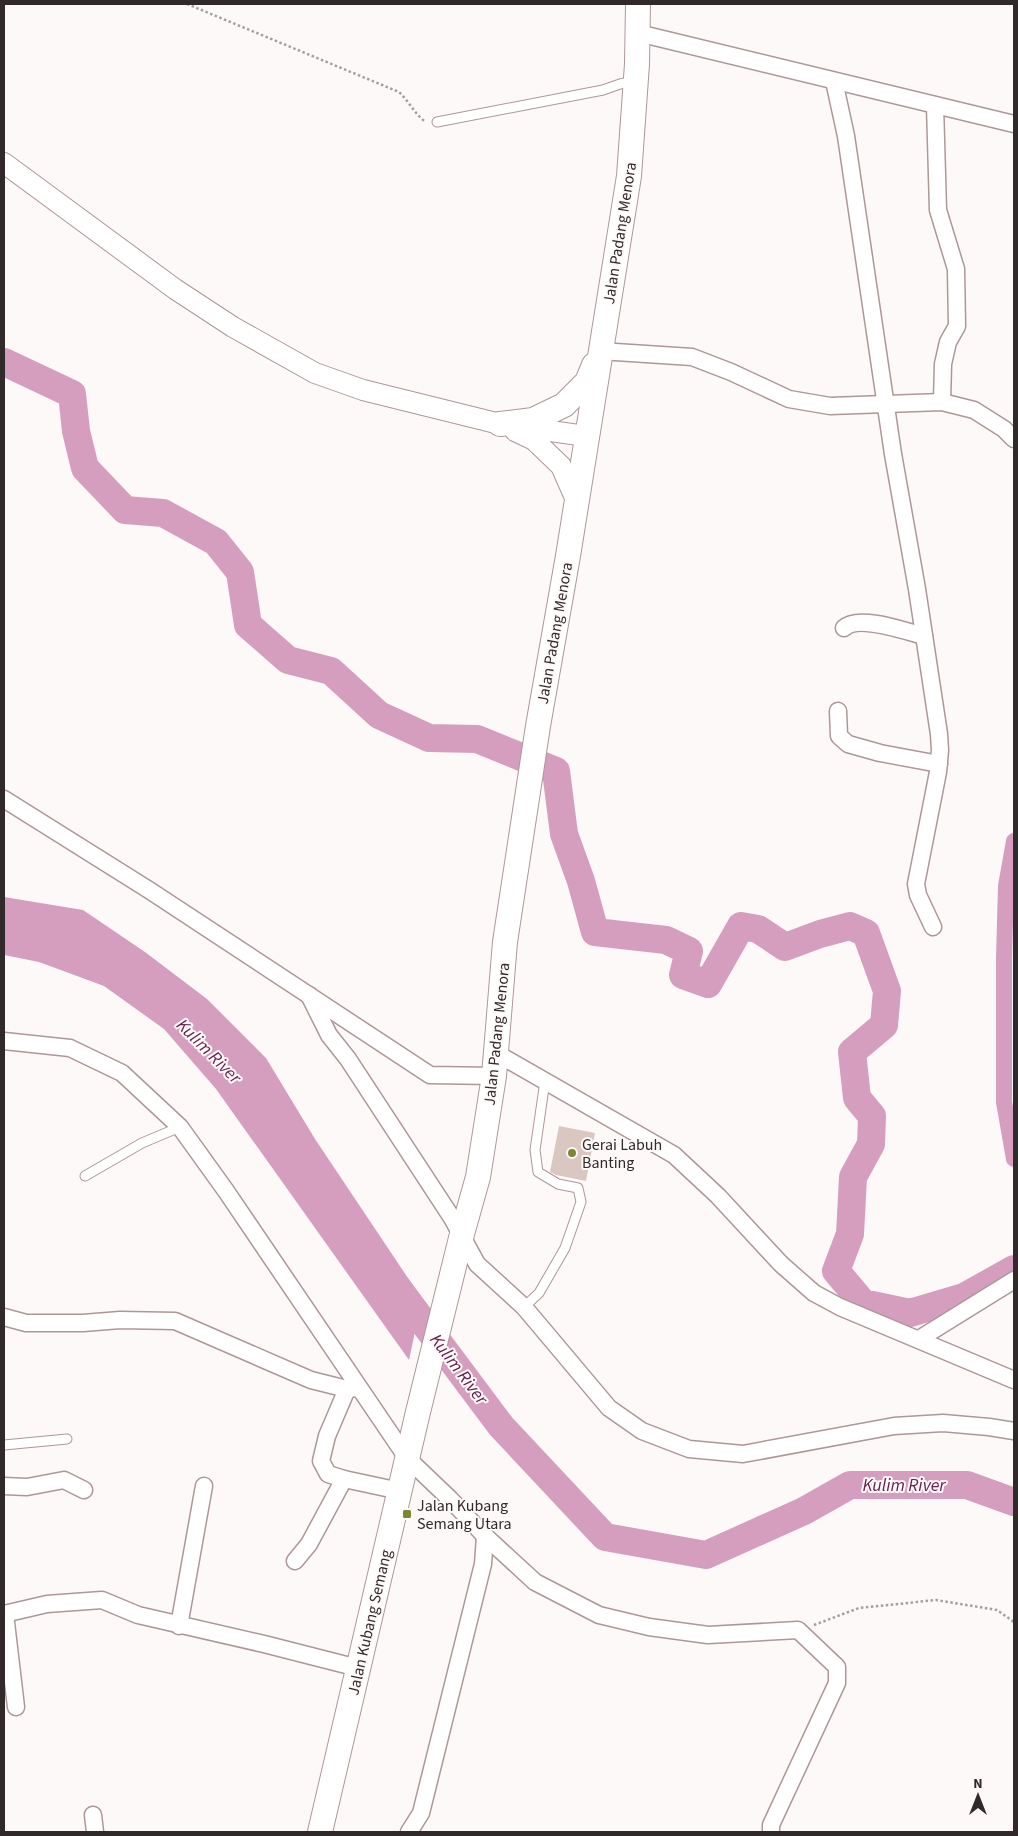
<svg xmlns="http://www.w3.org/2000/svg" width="1018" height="1836" viewBox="0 0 1018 1836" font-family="'Source Sans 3',sans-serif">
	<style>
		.water { fill: #d59ebf }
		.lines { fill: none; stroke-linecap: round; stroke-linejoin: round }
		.canal { stroke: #d59ebf; stroke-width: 16 }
		.river { stroke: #d59ebf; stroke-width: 28 }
		.building { fill: #dbc7c1 }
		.service-casing { stroke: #ac9897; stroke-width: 11 }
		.minor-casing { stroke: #ac9897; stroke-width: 19 }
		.tertiary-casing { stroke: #ac9897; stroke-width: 22 }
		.secondary-casing { stroke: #ac9897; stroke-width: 26 }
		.path { stroke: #a59f9f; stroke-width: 2.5; stroke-dasharray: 2.5 2.5; stroke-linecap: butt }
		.service { stroke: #fff; stroke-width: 9 }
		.minor { stroke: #fff; stroke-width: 16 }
		.tertiary { stroke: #fff; stroke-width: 20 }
		.secondary { stroke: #fff; stroke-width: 24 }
		.poi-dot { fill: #7f8632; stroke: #fef9f9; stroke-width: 2 }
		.labels { text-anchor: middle; stroke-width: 4; stroke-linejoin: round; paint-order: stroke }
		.street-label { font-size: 16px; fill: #322a2a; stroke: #fef9f9 }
		.poi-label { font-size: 16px; fill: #322a2a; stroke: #fef9f9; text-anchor: start }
		.water-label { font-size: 18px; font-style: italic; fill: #64234f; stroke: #fef9f9 }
	</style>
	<rect width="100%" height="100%" fill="#fef9f9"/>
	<path class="water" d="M 4,897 L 83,910 L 145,952 L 207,999 L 266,1058 L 315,1139 L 422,1299 L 409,1360 L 216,1089 L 164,1029 L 104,986 L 39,962 L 4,955 Z"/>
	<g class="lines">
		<path class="canal" d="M 1014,841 L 1006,886 L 1004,957 L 1004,1102 L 1014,1159"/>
		<g class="river">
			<path d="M 4,362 L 72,394 L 76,431 L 85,468 L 125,510 L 163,513 L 216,542 L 240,572 L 248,625 L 288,660 L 331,671 L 379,715 L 429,738 L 477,739 L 556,771 L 564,834 L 581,881 L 595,932 L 666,940 L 689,951 L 683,975 L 708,984 L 741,926 L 758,929 L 785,947 L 820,934 L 850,926 L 866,933 L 887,991 L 884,1025 L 852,1052 L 857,1098 L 872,1116 L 871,1144 L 853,1177 L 850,1234 L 836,1271 L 863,1303 L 910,1313 L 964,1297 L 1014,1269"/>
			<path d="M 397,1287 L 501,1426 L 605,1537 L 706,1555 L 804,1511 L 850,1485 L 967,1485 L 1014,1502"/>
		</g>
	</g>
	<path class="building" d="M 559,1126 L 595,1133 L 586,1181 L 556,1175 L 550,1172 Z"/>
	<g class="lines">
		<defs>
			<g id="service">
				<path d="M 437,122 L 603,90 L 620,84 L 635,81"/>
				<path d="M 85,1176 L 142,1143 L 180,1127"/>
				<path d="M 524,1307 L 539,1293 L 565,1248 L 581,1202 L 578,1188 L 558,1184 L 538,1172 L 535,1150 L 545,1081"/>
				<path d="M 4,1445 L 67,1439"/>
			</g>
			<g id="minor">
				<path d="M 638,33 L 1014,124"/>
				<path d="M 834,81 L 846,136 L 893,454 L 917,589 L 939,734 L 940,750 L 938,772 L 916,884 L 918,895 L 933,927"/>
				<path d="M 935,105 L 938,210 L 956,269 L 957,326 L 948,342 L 943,364 L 942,402"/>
				<path d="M 600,351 L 692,357 L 731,372 L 789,399 L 830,406 L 942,402 L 974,410 L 1004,429 L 1014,439"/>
				<path d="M 844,628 C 858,614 905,631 924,636"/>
				<path d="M 838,711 L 839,736 L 848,744 L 880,753 L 939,764"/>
				<path d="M 4,799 L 149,890 L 430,1075 L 494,1076"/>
				<path d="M 309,995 L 329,1035 L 348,1059 L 452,1218 L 477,1264 L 524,1307 L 609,1408 L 642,1431 L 689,1449 L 743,1454 L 894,1426 L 943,1423 L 989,1427 L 1014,1431"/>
				<path d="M 4,1041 L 70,1048 L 122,1073 L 180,1127 L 226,1191 L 407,1458 L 450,1499 L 485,1536 L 535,1582 L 599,1615 L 649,1627 L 708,1635 L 798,1630 L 837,1667 L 837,1683 L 771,1825 L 771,1832"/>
				<path d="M 496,1053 L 674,1155 L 718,1196 L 781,1264 L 814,1293 L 840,1307 L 1014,1380"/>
				<path d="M 4,1317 L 26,1323 L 83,1323 L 120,1320 L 175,1321 L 311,1380 L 347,1389 L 359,1388"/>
				<path d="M 919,1339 L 1014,1280"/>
				<path d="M 347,1389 L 327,1436 L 321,1461 L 328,1474 L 344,1479 L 400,1491"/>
				<path d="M 4,1486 L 27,1487 L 64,1480 L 84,1490"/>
				<path d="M 295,1561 L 309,1544 L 344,1479"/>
				<path d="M 4,1614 L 47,1604 L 102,1600 L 138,1615 L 264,1644 L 358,1668"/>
				<path d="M 5,1614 L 16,1707"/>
				<path d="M 179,1626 L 204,1486"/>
				<path d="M 93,1815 L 95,1832"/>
				<path d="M 409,1832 L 421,1813 L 483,1564 L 485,1536"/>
			</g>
			<g id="tertiary">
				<path d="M 4,163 L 175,289 L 233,327 L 315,373 L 363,390 L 500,424 L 586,436"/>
				<path d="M 515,431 L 534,440 L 561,466 L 576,500"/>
			</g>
			<g id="secondary">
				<path d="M 500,424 L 533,420 L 564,405 L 587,382 L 594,365"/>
				<path d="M 320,1832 L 418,1412 L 462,1234 L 478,1177 L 494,1076 L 505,942 L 538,726 L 568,556 L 629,176 L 637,64 L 638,4"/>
			</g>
		</defs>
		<use href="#service" class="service-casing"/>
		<use href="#minor" class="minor-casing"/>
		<use href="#tertiary" class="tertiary-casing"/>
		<use href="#secondary" class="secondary-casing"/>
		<g class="path">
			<path d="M 187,4 L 399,92 C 409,101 416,116 426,122"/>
			<path d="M 814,1625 L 859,1608 L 936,1600 L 997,1610 L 1014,1622"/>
		</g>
		<use href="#service" class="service"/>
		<use href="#minor" class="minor"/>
		<use href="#tertiary" class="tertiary"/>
		<use href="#secondary" class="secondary"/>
	</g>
	<g class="poi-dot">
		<circle cx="572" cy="1153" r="5"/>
		<rect x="402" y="1509" width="10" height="10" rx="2.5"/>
	</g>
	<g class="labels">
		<g class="street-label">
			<text transform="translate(619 233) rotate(-81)" y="6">Jalan Padang Menora</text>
			<text transform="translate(554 633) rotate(-80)" y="6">Jalan Padang Menora</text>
			<text transform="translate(496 1034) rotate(-84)" y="6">Jalan Padang Menora</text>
			<text transform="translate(369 1622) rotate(-77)" y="6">Jalan Kubang Semang</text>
		</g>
		<g class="poi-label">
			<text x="582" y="1150">Gerai Labuh<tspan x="582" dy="18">Banting</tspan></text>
			<text x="417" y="1511">Jalan Kubang<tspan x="417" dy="18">Semang Utara</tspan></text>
		</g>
		<g class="water-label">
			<text transform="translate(209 1051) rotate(45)" y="6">Kulim River</text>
			<text transform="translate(459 1369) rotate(53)" y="6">Kulim River</text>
			<text x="904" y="1491">Kulim River</text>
		</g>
	</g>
	<rect width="1018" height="1836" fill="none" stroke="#322a2a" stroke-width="10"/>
	<g transform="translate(978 1796)" stroke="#fef9f9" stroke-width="4" paint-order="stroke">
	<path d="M0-4L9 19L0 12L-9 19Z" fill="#322a2a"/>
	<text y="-8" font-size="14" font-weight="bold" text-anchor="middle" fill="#322a2a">N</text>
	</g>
</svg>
